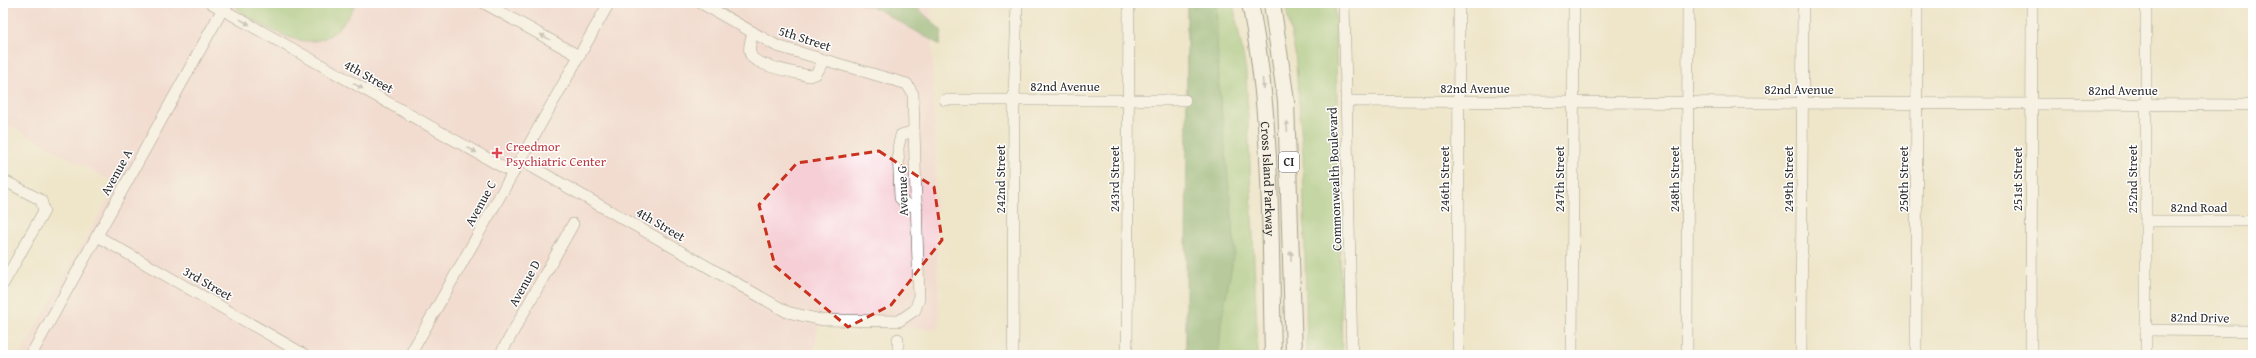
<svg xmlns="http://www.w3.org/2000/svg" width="2256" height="358" viewBox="0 0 2256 358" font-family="'Gentium Book Plus',serif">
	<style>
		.built { fill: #f6cfd6 }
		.green { fill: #91c373; stroke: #5e774f }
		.forest { fill: #74a965; stroke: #506a48 }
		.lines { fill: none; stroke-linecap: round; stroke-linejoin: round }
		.minor-casing { stroke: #484743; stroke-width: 12 }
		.highway-casing { stroke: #484743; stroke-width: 18 }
		.minor { stroke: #fff; stroke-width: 11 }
		.highway { stroke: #fff; stroke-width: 16 }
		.oneway { fill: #a0a0a0 }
		.marked { fill: none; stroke: #c8321e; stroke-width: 3; stroke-dasharray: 8 5; stroke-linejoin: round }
		.health-dot { fill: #e0444e; stroke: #fff; stroke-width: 1.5 }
		.labels { text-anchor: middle; stroke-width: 3; stroke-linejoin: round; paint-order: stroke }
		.shield { fill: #fff; stroke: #6b6b6b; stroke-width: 1 }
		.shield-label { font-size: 12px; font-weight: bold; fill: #2b2b2b }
		.street-label { font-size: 13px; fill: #2b2b2b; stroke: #fff }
		.health-label { font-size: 13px; fill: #be3a42; stroke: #fff; text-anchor: start }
	</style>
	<rect width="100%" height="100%" fill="#fff"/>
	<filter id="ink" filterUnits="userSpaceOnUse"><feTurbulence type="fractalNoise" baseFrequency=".025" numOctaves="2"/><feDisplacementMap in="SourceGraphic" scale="8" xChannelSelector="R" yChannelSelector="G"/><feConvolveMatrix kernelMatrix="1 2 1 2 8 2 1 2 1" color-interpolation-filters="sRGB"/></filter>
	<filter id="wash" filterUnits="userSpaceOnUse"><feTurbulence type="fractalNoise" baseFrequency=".012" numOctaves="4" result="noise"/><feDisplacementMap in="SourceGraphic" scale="16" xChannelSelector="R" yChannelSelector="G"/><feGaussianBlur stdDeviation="0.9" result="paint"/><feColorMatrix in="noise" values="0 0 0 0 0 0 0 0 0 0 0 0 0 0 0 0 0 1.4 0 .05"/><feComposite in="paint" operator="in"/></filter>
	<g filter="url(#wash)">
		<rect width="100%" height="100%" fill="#efe6cb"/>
		<path class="built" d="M 3,3 L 931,3 L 939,329 L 819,325 L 813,355 L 20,355 L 117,184 L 3,122 Z"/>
		<g class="green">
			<path d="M 234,3 L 356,3 C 331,51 305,48 262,25 C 251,19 239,14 234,3 Z"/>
			<path d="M 1187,3 L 1233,3 L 1246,70 L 1258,355 L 1186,355 Z"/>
			<path d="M 1285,3 L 1335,3 L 1342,355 L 1307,355 L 1303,155 L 1295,53 Z"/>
		</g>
		<g class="forest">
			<path d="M 859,3 L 920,3 L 918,8 L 942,31 L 940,45 L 877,9 Z"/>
			<path d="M 1187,3 L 1216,3 L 1219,86 L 1235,249 L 1221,323 L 1219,355 L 1186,355 Z"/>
		</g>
	</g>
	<g filter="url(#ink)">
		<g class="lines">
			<defs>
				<g id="minor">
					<path d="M 211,3 L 513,173"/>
					<path d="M 484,3 L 579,56"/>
					<path d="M 1344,3 L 1352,355"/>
					<path d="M 753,32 C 751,40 747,51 752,57 C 758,66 798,73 809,76 L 816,74 L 824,60"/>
					<path d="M 945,100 L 1185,100"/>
					<path d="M 1346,101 L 2253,105"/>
					<path d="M 914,131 L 901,135 L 898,148 L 900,198 L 907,205 L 917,206"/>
					<path d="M 520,160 L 787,312 L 822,320 L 899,321 L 915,310 L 919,299 L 913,94 L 907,84 L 777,46 L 701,3"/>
					<path d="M 3,180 L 41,200 L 44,211 L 3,284"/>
					<path d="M 2146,221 L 2253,221"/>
					<path d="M 97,236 L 305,355"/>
					<path d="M 2146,330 L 2253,331"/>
					<path d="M 898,339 L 898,355"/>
					<path d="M 31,355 L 226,3"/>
					<path d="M 410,355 L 609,3"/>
					<path d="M 500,355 L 573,224"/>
					<path d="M 1013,355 L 1014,100 L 1017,3"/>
					<path d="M 1127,355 L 1129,3"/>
					<path d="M 1458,355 L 1459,3"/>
					<path d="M 1572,355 L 1574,3"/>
					<path d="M 1687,355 L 1688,3"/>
					<path d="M 1801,355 L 1803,3"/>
					<path d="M 1916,355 L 1917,3"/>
					<path d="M 2031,355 L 2032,3"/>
					<path d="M 2146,355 L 2146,3"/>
				</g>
				<g id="highway">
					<path id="s1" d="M 1250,3 C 1273,119 1270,238 1273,355"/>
					<path d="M 1272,3 L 1286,101 L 1294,355"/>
				</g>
			</defs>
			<use href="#minor" class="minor-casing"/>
			<use href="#highway" class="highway-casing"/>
			<use href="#minor" class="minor"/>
			<use href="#highway" class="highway"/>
		</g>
		<defs><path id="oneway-solid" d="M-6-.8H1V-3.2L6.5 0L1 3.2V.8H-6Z"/></defs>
		<g class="oneway">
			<use href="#oneway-solid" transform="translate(245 22) rotate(29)"/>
			<use href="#oneway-solid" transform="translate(545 37) rotate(-151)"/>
			<use href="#oneway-solid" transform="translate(1263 84) rotate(84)"/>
			<use href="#oneway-solid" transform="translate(358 86) rotate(29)"/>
			<use href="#oneway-solid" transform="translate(1287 126) rotate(-94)"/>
			<use href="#oneway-solid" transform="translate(472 150) rotate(29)"/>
			<use href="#oneway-solid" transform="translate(1291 256) rotate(-91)"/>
		</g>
	</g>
	<path d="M0 0H2256V358H0ZM 879,151 L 934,187 L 942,240 L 891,305 L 848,327 L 775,266 L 759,205 L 797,163 Z" fill="#efe6cb" fill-opacity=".55" fill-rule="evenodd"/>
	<path class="marked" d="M 879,151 L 934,187 L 942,240 L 891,305 L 848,327 L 775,266 L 759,205 L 797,163 Z"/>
	<path class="health-dot" d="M495 147h4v4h4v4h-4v4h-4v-4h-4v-4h4z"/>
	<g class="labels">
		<rect class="shield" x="1279" y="152" width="20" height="20" rx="3"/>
		<g class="shield-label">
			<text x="1289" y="166">CI</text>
		</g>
		<g class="street-label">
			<text transform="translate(805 38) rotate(18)" y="5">5th Street</text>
			<text transform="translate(369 76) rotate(29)" y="5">4th Street</text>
			<text x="1065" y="91">82nd Avenue</text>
			<text x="1475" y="93">82nd Avenue</text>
			<text x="1799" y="94">82nd Avenue</text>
			<text x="2123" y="95">82nd Avenue</text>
			<text transform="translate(116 172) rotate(-61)" y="5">Avenue A</text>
			<text dy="5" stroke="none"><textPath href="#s1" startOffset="177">Cross Island Parkway</textPath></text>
			<text transform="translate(1000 179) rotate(-90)" y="5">242nd Street</text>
			<text transform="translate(1114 179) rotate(-90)" y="5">243rd Street</text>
			<text transform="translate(1334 179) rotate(-92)" y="5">Commonwealth Boulevard</text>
			<text transform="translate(1444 179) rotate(-90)" y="5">246th Street</text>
			<text transform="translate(1559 179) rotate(-90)" y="5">247th Street</text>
			<text transform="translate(1674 179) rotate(-90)" y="5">248th Street</text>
			<text transform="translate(1788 179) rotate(-90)" y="5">249th Street</text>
			<text transform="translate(1903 179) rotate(-90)" y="5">250th Street</text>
			<text transform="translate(2017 179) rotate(-90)" y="5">251st Street</text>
			<text transform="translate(2132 179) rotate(-90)" y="5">252nd Street</text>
			<text transform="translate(902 191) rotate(-92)" y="5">Avenue G</text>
			<text transform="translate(480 203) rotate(-61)" y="5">Avenue C</text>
			<text x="2199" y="212">82nd Road</text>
			<text transform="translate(661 224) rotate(30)" y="5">4th Street</text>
			<text transform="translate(208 283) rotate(30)" y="5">3rd Street</text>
			<text transform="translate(524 283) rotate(-61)" y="5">Avenue D</text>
			<text transform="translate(2200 317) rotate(1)" y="5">82nd Drive</text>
		</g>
		<g class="health-label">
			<text x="506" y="151">Creedmor<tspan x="506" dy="15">Psychiatric Center</tspan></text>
		</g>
	</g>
	<rect width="2256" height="358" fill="none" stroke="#fff" stroke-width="16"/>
</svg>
